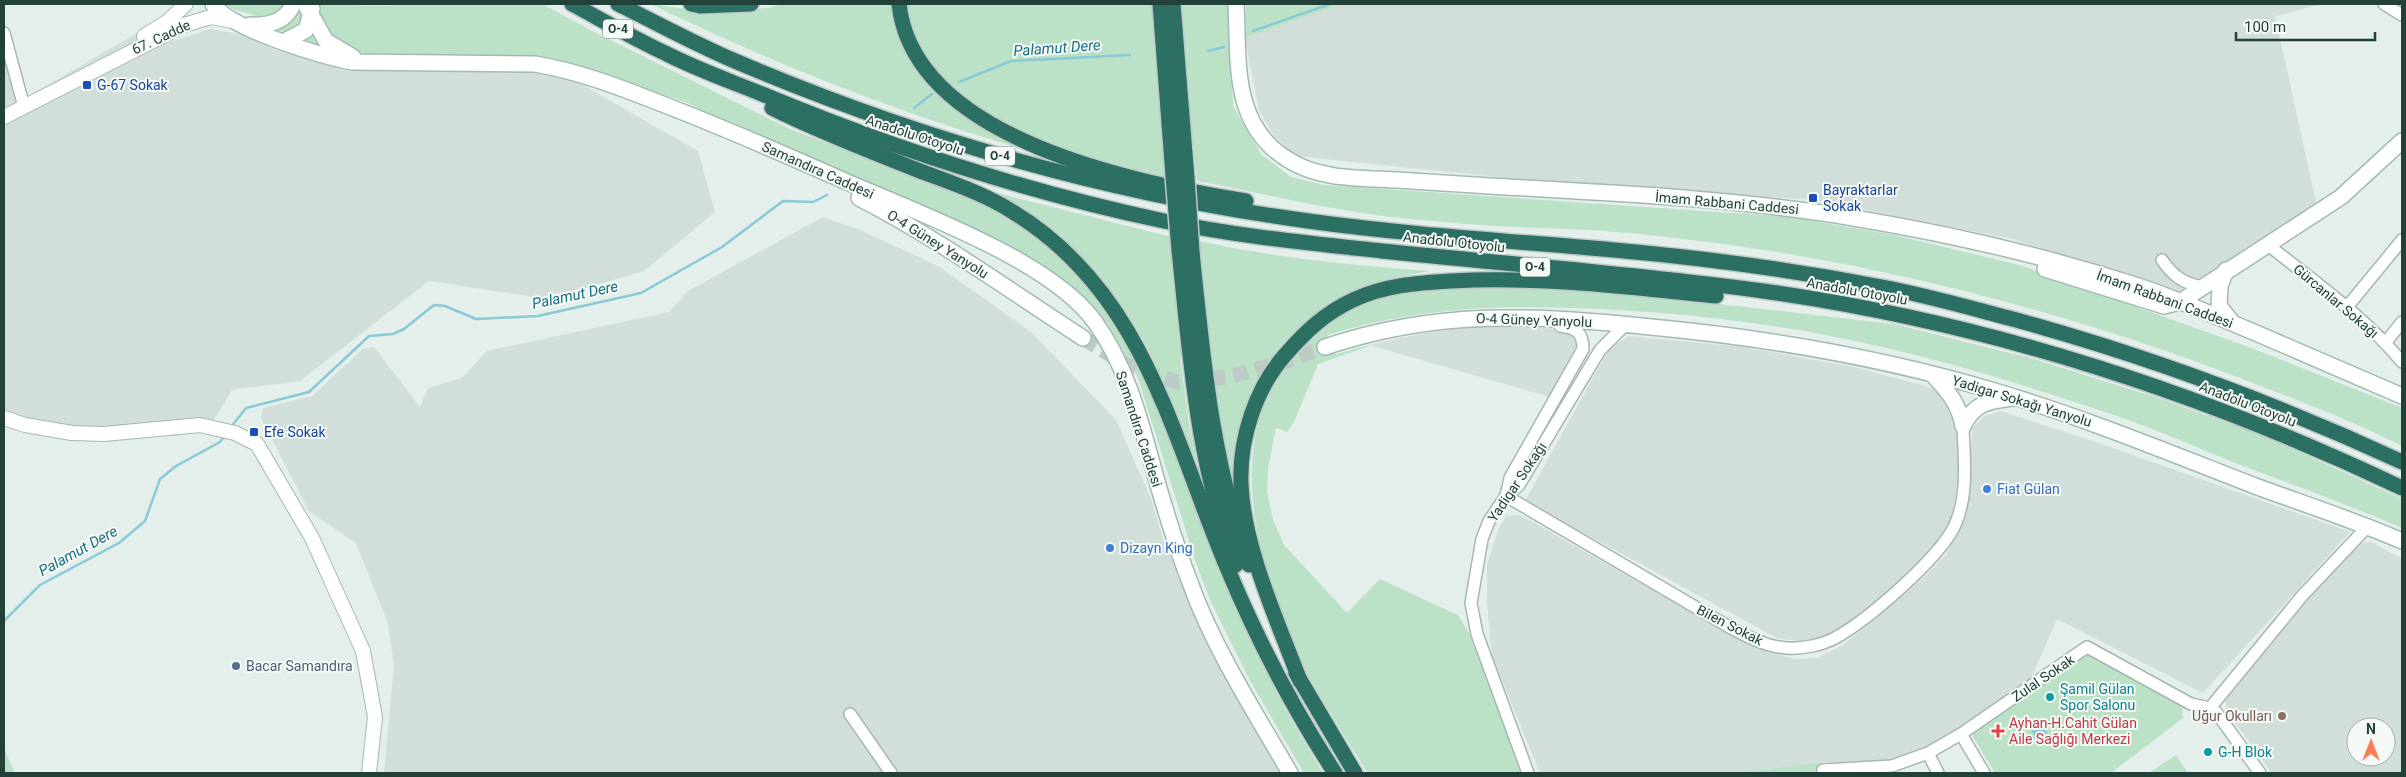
<svg xmlns="http://www.w3.org/2000/svg" width="2406" height="777" viewBox="0 0 2406 777" font-family="Roboto,sans-serif">
	<style>
		.built { fill: #d2ded9; fill-rule: evenodd }
		.green { fill: #bbe1c6 }
		.water { fill: #89cad6 }
		.lines { fill: none; stroke-linecap: round; stroke-linejoin: round }
		.stream { stroke: #89cad6; stroke-width: 2.5 }
		.secondary-tunnel { stroke: #bdcbc7; stroke-width: 15; stroke-dasharray: 15 8; stroke-linecap: butt }
		.minor-casing { stroke: #a6b7b1; stroke-width: 14 }
		.tertiary-casing { stroke: #a6b7b1; stroke-width: 16 }
		.secondary-casing { stroke: #a1bbb2; stroke-width: 18 }
		.motorway-casing { stroke: #c1cac8; stroke-width: 18 }
		.minor { stroke: #fff; stroke-width: 11 }
		.tertiary { stroke: #fff; stroke-width: 14 }
		.secondary { stroke: #fff; stroke-width: 15 }
		.motorway { stroke: #2b7062; stroke-width: 15 }
		.motorway-bridge-casing { stroke: #c1cac8; stroke-width: 18; stroke-linecap: butt }
		.motorway-bridge { stroke: #2b7062; stroke-width: 15 }
		.transit-dot { fill: #1a4fb4; stroke: #f5faf7; stroke-width: 2 }
		.shop-dot { fill: #3f7fe0; stroke: #f5faf7; stroke-width: 2 }
		.service-dot { fill: #5c6f8a; stroke: #f5faf7; stroke-width: 2 }
		.culture-dot { fill: #0f9aa8; stroke: #f5faf7; stroke-width: 2 }
		.education-dot { fill: #8d6e63; stroke: #f5faf7; stroke-width: 2 }
		.health-dot { fill: #e0444e; stroke: #f5faf7; stroke-width: 2 }
		.labels { text-anchor: middle; stroke-width: 4; stroke-linejoin: round; paint-order: stroke }
		.shield { fill: #f5faf7; stroke: #617872; stroke-width: 1 }
		.shield-label { font-size: 12px; font-weight: bold; fill: #224139 }
		.street-label { font-size: 14px; fill: #224139; stroke: #f5faf7 }
		.transit-label { font-size: 14px; fill: #164399; stroke: #f5faf7; text-anchor: start }
		.shop-label { font-size: 14px; fill: #366cbe; stroke: #f5faf7; text-anchor: start }
		.service-label { font-size: 14px; fill: #4e5e75; stroke: #f5faf7; text-anchor: start }
		.culture-label { font-size: 14px; fill: #0d838f; stroke: #f5faf7; text-anchor: start }
		.education-label { font-size: 14px; fill: #785e54; stroke: #f5faf7; text-anchor: end }
		.health-label { font-size: 14px; fill: #be3a42; stroke: #f5faf7; text-anchor: start }
		.water-label { font-size: 15px; font-style: italic; fill: #176f82; stroke: #f5faf7 }
	</style>
	<rect width="100%" height="100%" fill="#e4eeea"/>
	<g class="built">
		<path d="M 1342,4 L 2322,4 L 2275,16 L 2317,207 L 2174,294 L 2013,239 L 1816,200 L 1564,184 L 1295,156 L 1274,135 L 1259,110 L 1245,38 Z"/>
		<path d="M 161,19 L 173,41 L 210,29 L 240,34 L 272,49 L 347,71 L 491,68 L 560,72 L 698,151 L 715,212 L 644,271 L 548,299 L 429,281 L 300,381 L 232,390 L 212,423 L 97,432 L 4,417 L 4,21 L 27,97 Z"/>
		<path d="M 823,217 L 862,231 L 938,266 L 1031,332 L 1116,420 L 1152,501 L 1163,539 L 1208,643 L 1280,773 L 384,773 L 394,666 L 388,623 L 356,543 L 309,511 L 261,418 L 263,408 L 312,396 L 363,349 L 374,347 L 420,407 L 428,388 L 462,378 L 487,351 L 669,312 L 688,291 Z"/>
		<path d="M 1487,324 L 1572,330 L 1582,340 L 1577,353 L 1550,397 L 1369,345 L 1420,334 Z"/>
		<path d="M 1629,336 L 1743,347 L 1854,367 L 1940,390 L 1951,398 L 1960,435 L 1958,497 L 1947,532 L 1924,557 L 1855,622 L 1830,636 L 1806,642 L 1777,638 L 1525,501 L 1609,349 Z"/>
		<path d="M 2001,411 L 2116,449 L 2350,532 L 2203,693 L 2057,619 L 2032,676 L 1938,742 L 1909,757 L 1886,762 L 1822,762 L 1734,773 L 1540,773 L 1492,656 L 1487,602 L 1487,566 L 1498,530 L 1506,516 L 1518,515 L 1529,520 L 1751,646 L 1794,659 L 1818,658 L 1843,645 L 1872,622 L 1926,576 L 1948,552 L 1964,518 L 1973,427 L 1985,416 Z"/>
		<path d="M 2371,542 L 2402,559 L 2402,773 L 2272,773 L 2226,710 L 2226,696 L 2355,544 ZM 2356,727 L 2386,727 L 2386,757 L 2356,757 Z"/>
	</g>
	<g class="green">
		<path d="M 224,4 L 287,4 L 284,11 L 264,18 L 235,10 Z"/>
		<path d="M 299,4 L 304,20 C 297,34 285,33 271,29 Z"/>
		<path d="M 320,4 C 348,4 376,8 403,4 L 542,4 L 596,33 L 792,130 L 968,195 L 1004,212 L 1058,253 L 1103,300 L 1152,392 L 1224,579 L 1270,680 L 1294,725 L 1323,773 L 1304,773 L 1249,679 L 1211,602 L 1196,563 L 1138,378 L 1108,324 L 1078,291 L 1033,260 L 733,123 L 731,125 L 688,103 L 579,66 L 535,56 L 364,53 C 356,50 348,48 341,45 C 330,39 314,16 320,4 Z"/>
		<path d="M 651,4 L 714,13 L 768,8 L 782,4 L 893,4 L 900,34 L 928,83 L 945,98 L 1043,155 C 904,115 780,67 651,4 Z"/>
		<path d="M 905,4 L 1153,4 L 1166,179 C 1083,156 955,127 916,41 C 911,29 909,16 905,4 Z"/>
		<path d="M 1178,4 L 1229,4 L 1233,106 L 1261,154 L 1291,177 L 1324,185 L 1790,217 L 1894,235 L 2019,265 L 2254,349 L 2402,408 L 2402,446 C 2345,417 2284,395 2224,372 C 2039,303 1845,255 1648,235 C 1580,227 1511,229 1443,222 C 1410,219 1376,216 1344,210 C 1294,202 1246,190 1197,181 Z"/>
		<path d="M 1246,4 L 1342,4 L 1245,38 Z"/>
		<path d="M 313,28 L 337,53 L 300,41 Z"/>
		<path d="M 993,192 L 1171,237 L 1182,356 L 1180,357 L 1189,424 L 1197,460 L 1195,462 C 1179,419 1163,377 1142,337 L 1140,338 L 1105,285 Z"/>
		<path d="M 1199,241 C 1275,258 1353,265 1430,271 L 1387,279 L 1348,294 L 1308,319 L 1282,344 L 1251,391 L 1246,408 L 1234,491 L 1209,359 Z"/>
		<path d="M 1497,285 L 1597,290 L 1894,324 L 2030,358 L 2155,397 L 2267,437 L 2402,499 L 2402,528 C 2351,506 2299,487 2246,467 C 2201,450 2157,429 2111,414 C 2031,387 1948,361 1864,343 C 1778,324 1687,313 1599,309 C 1502,305 1422,306 1328,335 L 1325,341 L 1336,354 L 1369,345 L 1369,346 L 1318,364 L 1294,422 L 1287,432 L 1276,428 L 1268,468 L 1267,492 L 1273,520 L 1284,545 L 1347,613 L 1380,579 L 1458,615 L 1469,633 L 1522,773 L 1368,773 C 1350,745 1333,718 1316,689 C 1310,678 1303,668 1298,656 C 1261,571 1225,458 1280,373 C 1285,366 1292,360 1298,354 C 1319,331 1344,310 1374,299 C 1413,285 1457,287 1497,285 Z"/>
		<path d="M 2085,651 L 2182,704 L 2183,718 L 2111,773 L 1995,773 L 1973,737 L 1973,733 L 2058,675 Z"/>
		<path d="M 4,749 L 15,773 L 4,773 Z"/>
		<path d="M 2176,755 L 2188,773 L 2149,773 Z"/>
		<path d="M 1822,762 L 1820,773 L 1734,773 Z"/>
	</g>
	<path class="water" d="M 2042,724 L 2043,728 L 2048,728 L 2046,732 L 2049,735 L 2045,737 L 2045,741 L 2041,739 L 2038,742 L 2036,739 L 2032,738 L 2034,734 L 2030,731 L 2035,730 L 2034,725 L 2038,727 Z"/>
	<g class="lines">
		<g class="stream">
			<path d="M 1253,31 L 1330,4"/>
			<path d="M 1208,51 L 1224,47"/>
			<path d="M 959,82 L 1011,61 L 1130,55"/>
			<path d="M 914,108 L 932,94"/>
			<path d="M 231,427 L 246,408 L 309,392 L 369,336 L 393,334 L 404,329 L 434,305 L 445,306 L 476,319 L 538,316 L 641,293 L 722,247 L 783,201 L 813,202 L 827,195"/>
			<path d="M 4,621 L 40,585 L 119,543 L 145,521 L 160,479 L 176,466 L 220,442 L 225,435"/>
		</g>
		<path class="secondary-tunnel" d="M 1083,338 L 1127,365 L 1177,382 L 1229,377 L 1287,361 L 1325,347"/>
		<defs>
			<g id="minor">
				<path d="M 2384,4 L 2402,15"/>
				<path d="M 4,33 L 24,107"/>
				<path d="M 2267,244 C 2313,281 2364,316 2402,362"/>
				<path d="M 2162,260 C 2173,276 2183,283 2202,287"/>
				<path d="M 2347,307 L 2402,240"/>
				<path d="M 2386,342 L 2402,322"/>
				<path d="M 1506,496 L 1731,628 C 1748,637 1767,647 1787,648 C 1803,649 1822,645 1835,638 C 1868,620 1938,559 1954,527 C 1969,497 1964,458 1963,426"/>
				<path d="M 1506,496 L 1510,478 L 1583,349 C 1583,332 1576,328 1560,326"/>
				<path d="M 2210,708 L 2302,596 L 2368,526"/>
				<path d="M 850,714 L 891,773"/>
				<path d="M 1961,734 L 1984,773"/>
				<path d="M 1928,753 L 1938,773"/>
				<path d="M 1528,773 L 1477,634 L 1471,603 L 1482,539 L 1489,521 L 1506,496 L 1519,485 L 1600,350 L 1626,324"/>
				<path d="M 1823,773 L 1823,770 L 1892,766 L 1928,753 L 1961,734 L 2087,647 L 2191,704 L 2210,708 L 2216,712 L 2260,773"/>
			</g>
			<g id="tertiary">
				<path d="M 144,36 L 167,22 L 186,4"/>
				<path d="M 4,117 L 184,25 L 211,17 L 233,21"/>
				<path d="M 4,418 L 25,425 L 72,433 L 104,434 L 200,425 L 235,433 L 257,444 L 312,538 L 363,651 L 375,717 L 369,773"/>
			</g>
			<g id="secondary">
				<path d="M 213,4 C 228,28 323,57 352,62 L 535,64 C 576,71 614,85 652,100 C 715,124 777,151 838,178 C 910,210 1050,259 1095,322 C 1134,376 1145,444 1164,505 C 1172,532 1181,559 1191,585 C 1214,649 1256,714 1290,773"/>
				<path d="M 305,4 L 326,41 L 353,57"/>
				<path d="M 1236,4 C 1239,61 1231,124 1287,159 C 1319,180 1360,178 1397,180 C 1428,182 1459,184 1490,186 C 1611,193 1734,198 1854,218 C 1950,234 2046,256 2138,286 C 2178,299 2217,317 2256,333 C 2304,354 2353,375 2402,396"/>
				<path d="M 250,25 C 268,26 286,22 293,4"/>
				<path d="M 283,42 L 306,30 L 312,9"/>
				<path d="M 859,198 C 937,238 1009,290 1083,338"/>
				<path d="M 2045,269 L 2164,306 L 2180,302 L 2341,197 L 2402,141"/>
				<path d="M 2226,270 L 2220,286 L 2219,306 L 2232,322"/>
				<path d="M 1325,347 C 1438,309 1535,315 1651,327 C 1768,338 1885,358 1998,392 C 2085,418 2170,453 2255,486 C 2304,504 2354,520 2402,541"/>
				<path d="M 1933,375 C 1948,391 1959,404 1963,426"/>
				<path d="M 1963,426 C 1975,402 1989,401 2013,398"/>
			</g>
			<g id="motorway">
				<path d="M 572,4 C 602,20 633,38 665,53 C 696,69 730,81 762,94 C 892,148 1026,192 1164,221 C 1236,236 1309,243 1382,251 C 1509,264 1637,274 1763,291 C 1985,322 2200,392 2402,488"/>
				<path d="M 618,4 C 657,23 695,44 735,61 C 918,139 1111,194 1308,221 C 1410,235 1512,241 1614,250 C 1704,258 1794,270 1882,287 C 1925,295 1967,307 2009,318 C 2145,355 2275,403 2402,462"/>
				<path d="M 691,4 L 700,6 L 751,4"/>
				<path d="M 899,4 C 914,140 1137,183 1246,201"/>
				<path d="M 1160,4 L 1173,176"/>
				<path d="M 1173,4 L 1187,178"/>
				<path d="M 772,108 C 820,132 870,151 920,171 C 952,183 985,194 1013,212 C 1144,292 1171,434 1226,565 C 1256,637 1292,707 1335,773"/>
				<path d="M 1179,250 C 1190,356 1197,464 1236,565"/>
				<path d="M 1192,252 C 1203,359 1212,463 1249,565"/>
				<path d="M 1296,673 L 1355,773"/>
				<path d="M 1300,681 C 1278,622 1244,549 1241,485 C 1239,440 1255,389 1285,355 C 1305,332 1325,313 1353,300 C 1385,285 1417,283 1451,281 C 1540,276 1628,287 1716,296"/>
			</g>
		</defs>
		<use href="#minor" class="minor-casing"/>
		<use href="#tertiary" class="tertiary-casing"/>
		<use href="#secondary" class="secondary-casing"/>
		<use href="#motorway" class="motorway-casing"/>
		<use href="#minor" class="minor"/>
		<use href="#tertiary" class="tertiary"/>
		<use href="#secondary" class="secondary"/>
		<use href="#motorway" class="motorway"/>
		<defs>
			<g id="motorway-bridge">
				<path d="M 1173,176 L 1179,250"/>
				<path d="M 1187,178 L 1192,252"/>
			</g>
		</defs>
		<use href="#motorway-bridge" class="motorway-bridge-casing"/>
		<use href="#motorway-bridge" class="motorway-bridge"/>
	</g>
	<g class="transit-dot">
		<rect x="82" y="80" width="10" height="10" rx="2.5"/>
		<rect x="1808" y="193" width="10" height="10" rx="2.5"/>
		<rect x="249" y="427" width="10" height="10" rx="2.5"/>
	</g>
	<g class="shop-dot">
		<circle cx="1987" cy="489" r="5"/>
		<circle cx="1110" cy="548" r="5"/>
	</g>
	<circle class="service-dot" cx="236" cy="666" r="5"/>
	<g class="culture-dot">
		<circle cx="2050" cy="697" r="5"/>
		<circle cx="2208" cy="752" r="5"/>
	</g>
	<circle class="education-dot" cx="2282" cy="716" r="5"/>
	<path class="health-dot" d="M1995.5 723.5h5v5h5v5h-5v5h-5v-5h-5v-5h5z"/>
	<g class="labels">
		<g class="shield">
			<rect x="603" y="19.5" width="30" height="19" rx="4"/>
			<rect x="985" y="146.5" width="30" height="19" rx="4"/>
			<rect x="1520" y="257.5" width="30" height="19" rx="4"/>
		</g>
		<g class="shield-label">
			<text x="618" y="33">O-4</text>
			<text x="1000" y="160">O-4</text>
			<text x="1535" y="271">O-4</text>
		</g>
		<g class="street-label">
			<text transform="translate(161 37) rotate(-25)" y="5">67. Cadde</text>
			<text transform="translate(915 135) rotate(18)" y="5">Anadolu Otoyolu</text>
			<text transform="translate(818 170) rotate(24)" y="5">Samandıra Caddesi</text>
			<text transform="translate(1727 203) rotate(5)" y="5">İmam Rabbani Caddesi</text>
			<text transform="translate(1454 242) rotate(6)" y="5">Anadolu Otoyolu</text>
			<text transform="translate(938 244) rotate(32)" y="5">O-4 Güney Yanyolu</text>
			<text transform="translate(1857 291) rotate(10)" y="5">Anadolu Otoyolu</text>
			<text transform="translate(2165 299) rotate(20)" y="5">İmam Rabbani Caddesi</text>
			<text transform="translate(2336 301) rotate(40)" y="5">Gürcanlar Sokağı</text>
			<text transform="translate(1534 320) rotate(2)" y="5">O-4 Güney Yanyolu</text>
			<text transform="translate(2022 401) rotate(17)" y="5">Yadigar Sokağı Yanyolu</text>
			<text transform="translate(2248 404) rotate(21)" y="5">Anadolu Otoyolu</text>
			<text transform="translate(1139 429) rotate(72)" y="5">Samandıra Caddesi</text>
			<text transform="translate(1517 482) rotate(-56)" y="5">Yadigar Sokağı</text>
			<text transform="translate(1730 625) rotate(27)" y="5">Bilen Sokak</text>
			<text transform="translate(2043 678) rotate(-34)" y="5">Zulal Sokak</text>
		</g>
		<g class="transit-label">
			<text x="97" y="90">G-67 Sokak</text>
			<text x="1823" y="195">Bayraktarlar<tspan x="1823" dy="16">Sokak</tspan></text>
			<text x="264" y="437">Efe Sokak</text>
		</g>
		<g class="shop-label">
			<text x="1997" y="494">Fiat Gülan</text>
			<text x="1120" y="553">Dizayn King</text>
		</g>
		<g class="service-label">
			<text x="246" y="671">Bacar Samandıra</text>
		</g>
		<g class="culture-label">
			<text x="2060" y="694">Şamil Gülan<tspan x="2060" dy="16">Spor Salonu</tspan></text>
			<text x="2218" y="757">G-H Blok</text>
		</g>
		<g class="education-label">
			<text x="2272" y="721">Uğur Okulları</text>
		</g>
		<g class="health-label">
			<text x="2009" y="728">Ayhan-H.Cahit Gülan<tspan x="2009" dy="16">Aile Sağlığı Merkezi</tspan></text>
		</g>
		<g class="water-label">
			<text transform="translate(1057 48) rotate(-4)" y="5">Palamut Dere</text>
			<text transform="translate(575 295) rotate(-12)" y="5">Palamut Dere</text>
			<text transform="translate(78 551) rotate(-29)" y="5">Palamut Dere</text>
		</g>
	</g>
	<rect width="2406" height="777" fill="none" stroke="#224139" stroke-width="10"/>
	<g transform="translate(2371 742)"><circle r="24" fill="#f5faf7" stroke="#a1b0ab"/>
	<path d="M0-4L9 19L0 12L-9 19Z" fill="#fb7f55"/>
	<text y="-8" font-size="14" font-weight="bold" text-anchor="middle" fill="#224139">N</text>
	</g>
	<path d="M2236 32v8h139v-8" fill="none" stroke="#224139" stroke-width="2.5"/>
	<text x="2244" y="32" font-size="15" fill="#224139" stroke="#f5faf7" stroke-width="4" paint-order="stroke">100 m</text>
</svg>
